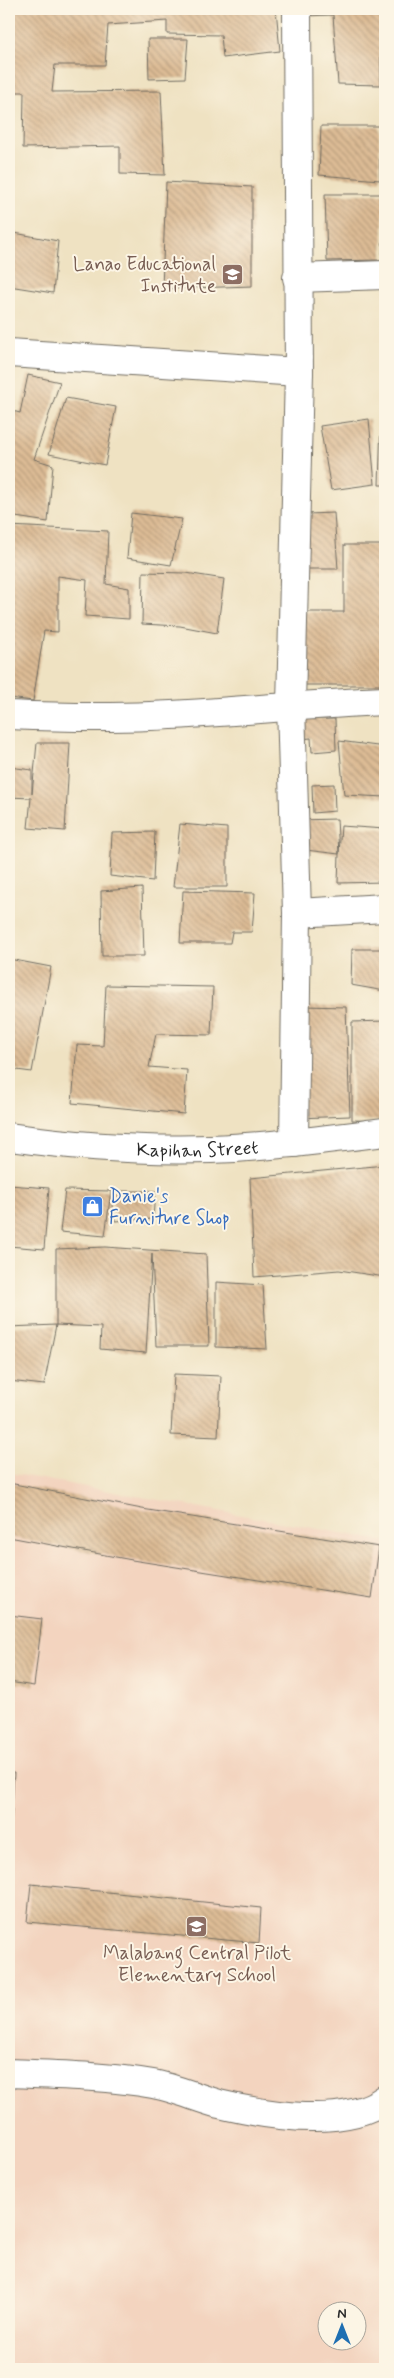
<svg xmlns="http://www.w3.org/2000/svg" width="394" height="2378" viewBox="0 0 394 2378" font-family="Mynerve,sans-serif">
	<style>
		.built { fill: #f3d4bf; fill-rule: evenodd }
		.building { fill: url(#building-back-hatch) }
		.lines { fill: none; stroke-linecap: round; stroke-linejoin: round }
		.minor-casing { stroke: #706b60; stroke-width: 30 }
		.minor { stroke: #fff; stroke-width: 28 }
		.labels { text-anchor: middle; stroke-width: 4; stroke-linejoin: round; paint-order: stroke }
		.education-label { font-size: 19px; fill: #785e54; stroke: #fcf5e5; text-anchor: end }
		.street-label { font-size: 19px; fill: #2b2b2b; stroke: #fcf5e5 }
		.shop-label { font-size: 19px; fill: #366cbe; stroke: #fcf5e5; text-anchor: start }
	</style>
	<defs>
		<pattern id="building-back-hatch" width="6" height="6" patternUnits="userSpaceOnUse" patternTransform="scale(1.25)"><rect width="6" height="6" fill="#ddbc95"/><path d="M-1 5l2 2M0 0l6 6M5-1l2 2" fill="none" stroke="#b3997a"/></pattern>
	</defs>
	<rect width="100%" height="100%" fill="#fcf5e5"/>
	<filter id="ink" filterUnits="userSpaceOnUse"><feTurbulence type="fractalNoise" baseFrequency=".02" numOctaves="2"/><feDisplacementMap in="SourceGraphic" scale="10" xChannelSelector="R" yChannelSelector="G"/><feConvolveMatrix kernelMatrix="1 2 1 2 8 2 1 2 1" color-interpolation-filters="sRGB"/></filter>
	<filter id="wash" filterUnits="userSpaceOnUse"><feTurbulence type="fractalNoise" baseFrequency=".0096" numOctaves="4" result="noise"/><feDisplacementMap in="SourceGraphic" scale="20" xChannelSelector="R" yChannelSelector="G"/><feGaussianBlur stdDeviation="1.12" result="paint"/><feColorMatrix in="noise" values="0 0 0 0 0 0 0 0 0 0 0 0 0 0 0 0 0 1.4 0 .05"/><feComposite in="paint" operator="in"/></filter>
	<g filter="url(#wash)">
		<rect width="100%" height="100%" fill="#efe2c2"/>
		<path class="built" d="M 9,1473 L 385,1541 L 385,2369 L 9,2369 ZM 326,2310 L 356,2310 L 356,2340 L 326,2340 Z"/>
		<g id="blocks">
			<g class="building">
				<path d="M 9,9 L 276,9 L 280,51 L 223,58 L 221,35 L 167,34 L 167,21 L 108,25 L 105,65 L 55,65 L 52,92 L 161,91 L 165,175 L 120,174 L 120,146 L 23,148 L 24,92 L 9,92 Z"/>
				<path d="M 302,9 L 380,9 L 381,85 L 338,84 L 333,15 L 303,16 Z"/>
				<path d="M 148,39 L 188,39 L 185,78 L 149,79 Z"/>
				<path d="M 321,126 L 379,126 L 380,180 L 319,175 Z"/>
				<path d="M 166,182 L 252,187 L 252,286 L 162,289 Z"/>
				<path d="M 325,194 L 384,194 L 382,260 L 327,261 Z"/>
				<path d="M 9,232 L 58,241 L 53,293 L 9,286 Z"/>
				<path d="M 28,375 L 60,382 L 34,459 L 53,465 L 48,522 L 9,516 L 9,410 L 20,413 Z"/>
				<path d="M 66,398 L 116,407 L 105,465 L 49,454 Z"/>
				<path d="M 369,419 L 375,484 L 331,490 L 320,426 Z"/>
				<path d="M 381,419 L 385,419 L 385,485 L 379,485 Z"/>
				<path d="M 131,513 L 182,519 L 171,565 L 127,558 Z"/>
				<path d="M 334,513 L 338,569 L 303,569 L 307,514 Z"/>
				<path d="M 9,526 L 108,531 L 106,584 L 129,588 L 129,619 L 85,616 L 87,580 L 58,576 L 58,632 L 44,631 L 33,701 L 9,698 Z"/>
				<path d="M 344,545 L 385,545 L 385,685 L 302,685 L 299,612 L 344,612 Z"/>
				<path d="M 143,572 L 186,573 L 224,579 L 217,633 L 180,626 L 142,624 Z"/>
				<path d="M 301,719 L 335,719 L 336,750 L 312,752 L 311,738 L 300,739 Z"/>
				<path d="M 339,741 L 385,747 L 385,797 L 344,795 Z"/>
				<path d="M 37,743 L 70,743 L 65,831 L 28,828 L 31,798 L 9,797 L 9,767 L 32,770 L 32,794 Z"/>
				<path d="M 334,784 L 335,811 L 313,813 L 312,785 Z"/>
				<path d="M 337,819 L 339,854 L 341,826 L 385,829 L 385,882 L 338,883 L 339,854 L 297,849 L 297,820 Z"/>
				<path d="M 180,824 L 227,828 L 227,887 L 173,887 Z"/>
				<path d="M 155,832 L 153,881 L 110,876 L 112,833 Z"/>
				<path d="M 142,888 L 144,956 L 102,956 L 101,891 Z"/>
				<path d="M 183,891 L 255,893 L 252,932 L 232,932 L 230,943 L 180,943 Z"/>
				<path d="M 352,949 L 385,949 L 385,991 L 351,985 Z"/>
				<path d="M 9,959 L 51,967 L 32,1072 L 9,1069 Z"/>
				<path d="M 106,985 L 213,987 L 211,1035 L 156,1034 L 149,1067 L 187,1070 L 184,1114 L 72,1103 L 77,1045 L 103,1046 Z"/>
				<path d="M 303,1006 L 346,1007 L 350,1116 L 298,1118 Z"/>
				<path d="M 385,1021 L 385,1121 L 352,1120 L 352,1022 Z"/>
				<path d="M 385,1165 L 385,1277 L 339,1270 L 254,1277 L 250,1178 Z"/>
				<path d="M 9,1185 L 49,1188 L 44,1249 L 9,1246 Z"/>
				<path d="M 65,1190 L 111,1191 L 105,1236 L 60,1232 Z"/>
				<path d="M 111,1191 L 155,1191 L 153,1219 L 115,1221 Z"/>
				<path d="M 105,1247 L 206,1254 L 209,1346 L 156,1346 L 152,1253 L 146,1353 L 100,1349 L 101,1327 L 56,1325 L 56,1249 Z"/>
				<path d="M 216,1282 L 263,1285 L 267,1349 L 216,1347 Z"/>
				<path d="M 56,1325 L 44,1385 L 9,1381 L 9,1327 Z"/>
				<path d="M 174,1374 L 221,1376 L 218,1437 L 171,1435 Z"/>
				<path d="M 9,1483 L 142,1509 L 379,1547 L 372,1598 L 132,1560 L 9,1537 Z"/>
				<path d="M 9,1615 L 42,1619 L 34,1686 L 9,1682 Z"/>
				<path d="M 9,1773 L 14,1773 L 10,1846 L 9,1845 Z"/>
				<path d="M 31,1884 L 261,1908 L 259,1943 L 27,1922 Z"/>
			</g>
		</g>
	</g>
	<g filter="url(#ink)">
		<use href="#blocks" fill-opacity="0" stroke="#706b60" stroke-width="1"/>
		<g class="lines">
			<defs>
				<g id="minor">
					<path d="M 297,278 L 385,275"/>
					<path d="M 9,353 L 299,372"/>
					<path d="M 9,715 C 56,717 103,718 150,716 C 228,713 306,704 385,701"/>
					<path d="M 297,913 L 385,908"/>
					<path id="s1" d="M 9,1137 C 73,1146 145,1151 211,1149 C 269,1147 327,1139 385,1132"/>
					<path d="M 294,1143 L 297,913 L 291,705 L 299,372 L 297,9"/>
					<path d="M 9,2073 C 56,2075 106,2076 153,2084 C 175,2088 197,2098 219,2104 C 265,2115 344,2129 385,2099"/>
				</g>
			</defs>
			<use href="#minor" class="minor-casing"/>
			<use href="#minor" class="minor"/>
		</g>
	</g>
	<defs>
		<symbol id="school-square" viewBox="-11 -11 22 22"><rect x="-9" y="-9" width="18" height="18" rx="4" fill="#8d6e63" stroke="#fcf5e5"/><path d="M0-5L7-2L0 1L-7-2ZM-4 1L0 2.5L4 1V4Q0 6-4 4Z" fill="#fff"/></symbol>
		<symbol id="shop-square" viewBox="-11 -11 22 22"><rect x="-9" y="-9" width="18" height="18" rx="4" fill="#3f7fe0" stroke="#fcf5e5"/><path d="M-5-2.5h2.3a2.7 3.5 0 0 1 5.4 0H5L5.5 6h-11ZM-1.5-2.5h3a1.5 2.3 0 0 0-3 0Z" fill="#fff"/></symbol>
	</defs>
	<g fill-rule="evenodd">
		<use href="#school-square" x="220" y="262" width="25" height="25"/>
		<use href="#shop-square" x="80" y="1194" width="25" height="25"/>
		<use href="#school-square" x="184" y="1914" width="25" height="25"/>
	</g>
	<g class="labels">
		<g class="education-label">
			<text x="216" y="270">Lanao Educational<tspan x="216" dy="22">Institute</tspan></text>
			<text x="197" y="1959" text-anchor="middle">Malabang Central Pilot<tspan x="197" dy="22">Elementary School</tspan></text>
		</g>
		<g class="street-label">
			<text dy="7" stroke="none"><textPath href="#s1" startOffset="189">Kapihan Street</textPath></text>
		</g>
		<g class="shop-label">
			<text x="109" y="1202">Danie's<tspan x="109" dy="22">Furniture Shop</tspan></text>
		</g>
	</g>
	<rect width="394" height="2378" fill="none" stroke="#fcf5e5" stroke-width="30"/>
	<g transform="translate(342 2326)"><circle r="24" fill="#fcf5e5" stroke="#a8a49b"/>
	<path d="M0-4L9 19L0 12L-9 19Z" fill="#1f6fb2"/>
	<text y="-8" font-size="14" font-weight="bold" text-anchor="middle" fill="#2b2b2b">N</text>
	</g>
</svg>
